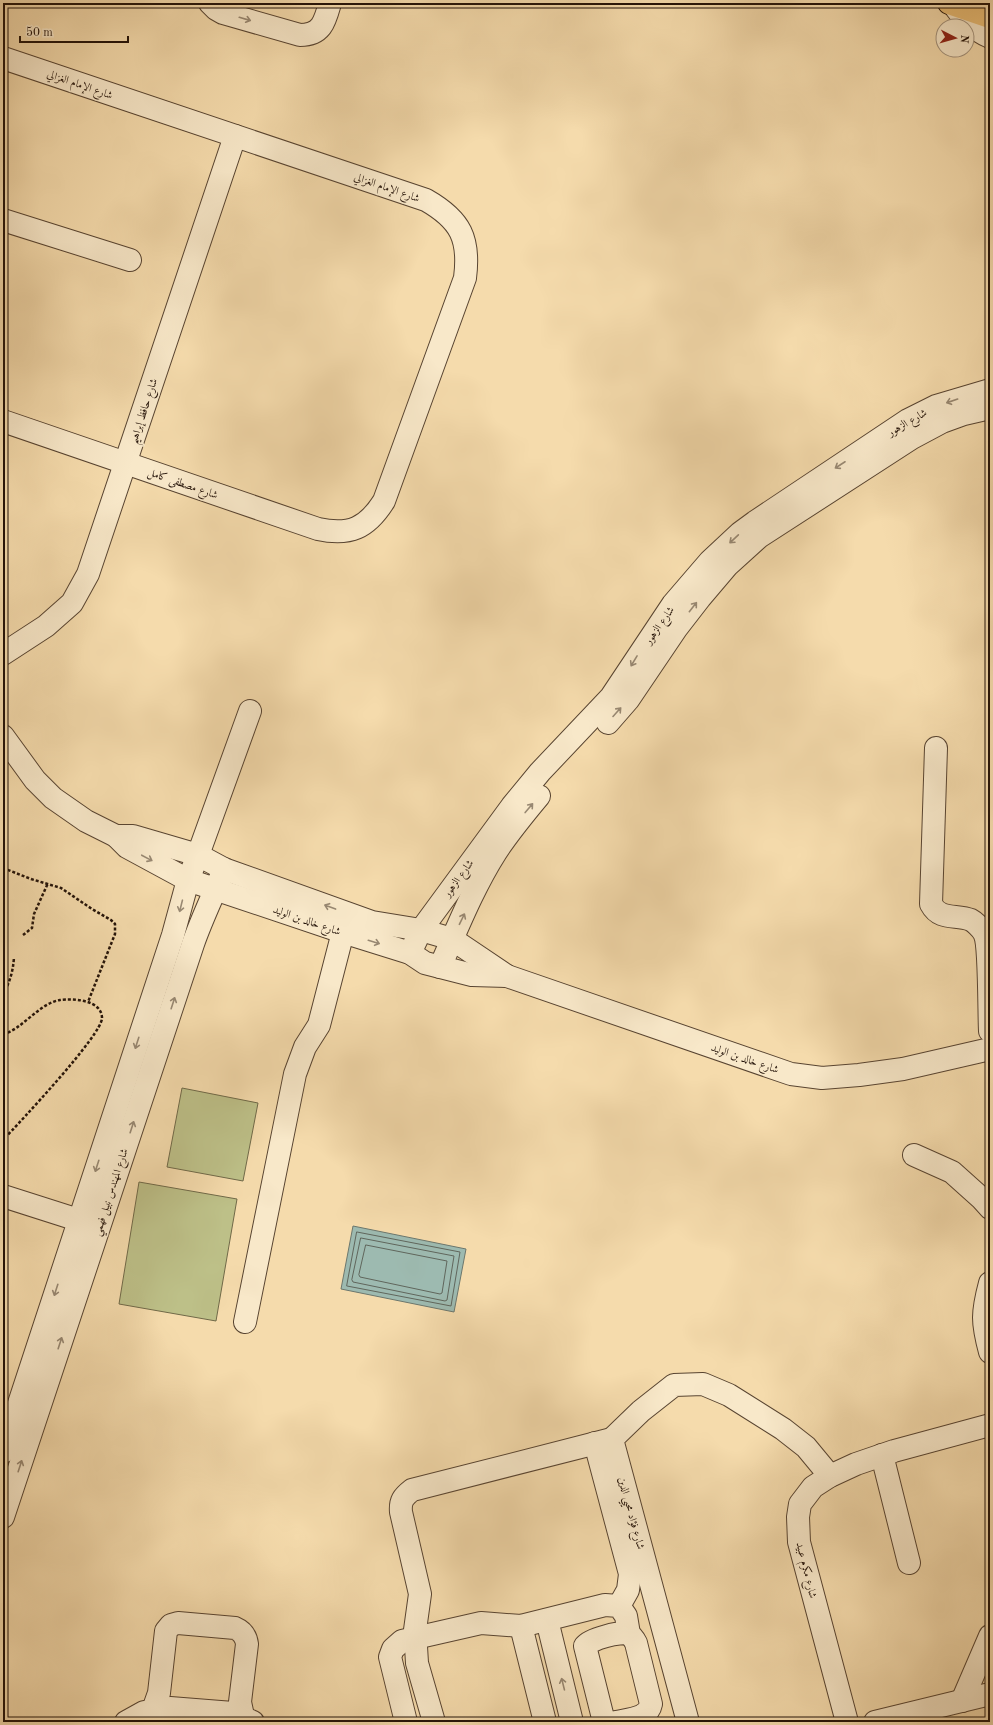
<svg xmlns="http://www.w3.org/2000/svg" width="993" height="1725" viewBox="0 0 993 1725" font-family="'Old Standard TT',Amiri,serif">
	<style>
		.green { fill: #bdc088; stroke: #706948 }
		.water { fill: #9dbab0; stroke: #6c776d }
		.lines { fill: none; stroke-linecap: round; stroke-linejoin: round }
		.shore { stroke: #60665c; stroke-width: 1 }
		.minor-casing { stroke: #584431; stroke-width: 24 }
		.highway-casing { stroke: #231208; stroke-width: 24 }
		.path { stroke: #231208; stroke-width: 2.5; stroke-dasharray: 3 2; stroke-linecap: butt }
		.minor { stroke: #f8e8c9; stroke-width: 22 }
		.highway { stroke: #eabe76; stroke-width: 22 }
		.oneway { stroke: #988872 }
		.labels { text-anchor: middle; stroke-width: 3; stroke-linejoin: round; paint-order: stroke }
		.street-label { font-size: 11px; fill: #231208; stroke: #f8e8c9 }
	</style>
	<rect width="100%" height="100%" fill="#f5dbac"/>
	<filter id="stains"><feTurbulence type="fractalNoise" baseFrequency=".005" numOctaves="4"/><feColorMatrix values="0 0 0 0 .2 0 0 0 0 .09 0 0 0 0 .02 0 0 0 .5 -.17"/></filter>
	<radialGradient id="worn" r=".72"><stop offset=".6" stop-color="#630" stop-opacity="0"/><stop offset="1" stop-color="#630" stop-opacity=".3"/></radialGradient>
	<g class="green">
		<path d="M 182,1088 L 258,1103 L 243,1181 L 167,1167 Z"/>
		<path d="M 139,1182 L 237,1199 L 216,1321 L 119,1304 Z"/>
	</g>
	<path class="water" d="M 353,1226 L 466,1249 L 454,1312 L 341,1289 Z"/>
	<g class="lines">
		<g class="shore">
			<path d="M 357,1232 L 460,1252 L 451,1306 L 347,1286 Z"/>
			<path d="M 361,1238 L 454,1256 L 447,1300 L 445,1301 L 353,1282 L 352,1280 Z"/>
			<path d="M 366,1245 L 447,1261 L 442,1293 L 440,1294 L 360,1277 L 359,1275 Z"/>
		</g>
		<defs>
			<g id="minor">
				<path d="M 210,3 L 216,9 L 223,13 L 300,35 C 322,35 325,21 330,3"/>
				<path d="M 953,4 C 963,18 973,30 990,37"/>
				<path d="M 3,58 L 426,200 C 461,220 470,239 465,278 L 384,501 C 367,528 350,536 318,529 L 3,421"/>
				<path d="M 3,220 L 130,260"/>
				<path d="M 3,654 L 46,626 L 72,603 L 88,574 L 235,136"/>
				<path d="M 608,723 L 628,700 L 676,629 L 700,598 L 728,565 L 759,537 L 912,438 L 942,422 L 964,414 L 990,408"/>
				<path d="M 3,736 L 35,780 L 53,798 L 86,821 L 116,836 L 127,847 L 188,880 L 343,932 L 410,953 L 425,963 L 472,975 L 507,976"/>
				<path d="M 936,748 L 931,904 C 940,921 956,914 971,920 C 975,922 982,929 984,933 C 990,943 989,1014 990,1031"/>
				<path d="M 116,836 L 133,836 L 198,855 L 224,869 L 372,922 L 421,930 L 452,939 L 507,976 L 791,1074 L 822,1078 L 859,1075 L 903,1069 L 990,1049"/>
				<path d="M 410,953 L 421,930 L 512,806 L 540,772 L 611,697 L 673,604 L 710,561 L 740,533 L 755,522 L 908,420 L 936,406 L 990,390"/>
				<path d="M 440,967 C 457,929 473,888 496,852 C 509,832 524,814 539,796"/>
				<path d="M 914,1155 L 952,1172 L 981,1198 L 990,1208"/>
				<path d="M 3,1196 L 94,1225"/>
				<path d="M 990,1283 C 982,1313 982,1322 990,1352"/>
				<path d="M 245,1322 L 295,1074 L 305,1047 L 319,1025 L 343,932"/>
				<path d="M 595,1443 L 630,1574 L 628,1590 L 619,1606"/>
				<path d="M 3,1452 L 173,935 L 188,880 L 198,855 L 250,711"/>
				<path d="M 882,1455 L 909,1563"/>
				<path d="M 3,1517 L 193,944 C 202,918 214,894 224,869"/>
				<path d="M 547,1620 L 572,1722"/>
				<path d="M 521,1626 L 545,1722"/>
				<path d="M 962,1701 L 990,1636"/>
				<path d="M 153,1710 L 159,1693 L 166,1631 L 171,1625 L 178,1623 L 235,1628 C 242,1631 246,1636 247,1644 L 240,1702 L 243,1716"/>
				<path d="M 126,1722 L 144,1712 L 170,1708 L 233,1713 L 253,1722"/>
				<path d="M 406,1722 L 390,1657 L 393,1649 L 402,1641 L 481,1623 L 521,1626 L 605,1605 L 619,1606 L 626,1616 L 629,1634"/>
				<path d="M 434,1722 L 417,1663 L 415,1630 L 420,1594 L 401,1512 C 400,1501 403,1497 412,1490 L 612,1439"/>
				<path d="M 604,1722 L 585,1646 C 590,1639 621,1631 628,1634 C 632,1636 634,1639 636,1643 L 651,1704 C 648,1719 629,1719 616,1722"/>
				<path d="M 688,1722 L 612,1439 L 641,1411 L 674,1385 L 703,1384 L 729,1395 L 783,1429 L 806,1447 L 830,1476"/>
				<path d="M 847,1722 L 799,1542 L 798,1517 L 800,1504 L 813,1487 L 830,1476 L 856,1464 L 894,1451 L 990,1425"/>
				<path d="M 875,1722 L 990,1694"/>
			</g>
			<path id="highway" d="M 949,3 L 990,17"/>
		</defs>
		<use href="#minor" class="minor-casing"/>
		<use href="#highway" class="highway-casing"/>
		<g class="path">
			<path d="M 3,868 L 31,879 L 61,888 L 92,909 L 111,920 L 115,924 L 115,934 L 88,1002"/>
			<path d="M 23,935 L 32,928 L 34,914 L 48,883"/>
			<path d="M 3,995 C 10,981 13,972 14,957"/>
			<path d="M 3,1034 C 22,1030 39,1003 60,1000 C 73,998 102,1000 102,1018 C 102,1035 19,1123 3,1140"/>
		</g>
		<use href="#minor" class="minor"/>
		<use href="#highway" class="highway"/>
	</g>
	<defs><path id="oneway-shaft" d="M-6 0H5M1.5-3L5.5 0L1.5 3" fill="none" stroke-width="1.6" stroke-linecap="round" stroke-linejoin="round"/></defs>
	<g class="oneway">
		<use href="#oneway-shaft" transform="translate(245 19) rotate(16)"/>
		<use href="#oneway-shaft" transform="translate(952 401) rotate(161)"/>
		<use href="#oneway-shaft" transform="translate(840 465) rotate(147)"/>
		<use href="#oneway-shaft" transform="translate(734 539) rotate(137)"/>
		<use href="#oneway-shaft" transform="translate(693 607) rotate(-52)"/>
		<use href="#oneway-shaft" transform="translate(634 661) rotate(121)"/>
		<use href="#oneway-shaft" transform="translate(617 712) rotate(-48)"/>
		<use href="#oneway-shaft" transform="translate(529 808) rotate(-50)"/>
		<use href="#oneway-shaft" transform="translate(147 858) rotate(28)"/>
		<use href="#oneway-shaft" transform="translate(181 906) rotate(104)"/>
		<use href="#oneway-shaft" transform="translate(330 907) rotate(-160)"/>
		<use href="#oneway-shaft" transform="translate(462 919) rotate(-64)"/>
		<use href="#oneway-shaft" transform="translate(374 942) rotate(17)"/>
		<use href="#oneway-shaft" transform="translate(173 1003) rotate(-72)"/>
		<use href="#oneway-shaft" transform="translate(137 1043) rotate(108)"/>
		<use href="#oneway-shaft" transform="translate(132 1127) rotate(-72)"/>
		<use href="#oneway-shaft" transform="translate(97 1166) rotate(108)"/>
		<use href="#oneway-shaft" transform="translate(56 1290) rotate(108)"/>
		<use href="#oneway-shaft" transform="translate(60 1343) rotate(-72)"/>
		<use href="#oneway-shaft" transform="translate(20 1466) rotate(-72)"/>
		<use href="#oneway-shaft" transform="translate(563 1684) rotate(-104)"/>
	</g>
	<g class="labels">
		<g class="street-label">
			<text transform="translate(80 84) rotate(19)" y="4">شارع الإمام الغزالي</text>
			<text transform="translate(387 187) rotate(19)" y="4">شارع الإمام الغزالي</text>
			<text transform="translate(143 411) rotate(-72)" y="4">شارع حافظ إبراهيم</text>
			<text transform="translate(907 422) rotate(-30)" y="4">شارع الزهور</text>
			<text transform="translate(183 483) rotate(19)" y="4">شارع مصطفى كامل</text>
			<text transform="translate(659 625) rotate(-55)" y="4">شارع الزهور</text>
			<text transform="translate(458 878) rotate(-54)" y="4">شارع الزهور</text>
			<text transform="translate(307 920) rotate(19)" y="4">شارع خالد بن الوليد</text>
			<text transform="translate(745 1058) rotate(19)" y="4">شارع خالد بن الوليد</text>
			<text transform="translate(110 1192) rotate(-72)" y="4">شارع المهندس نبيل فهمي</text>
			<text transform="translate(632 1513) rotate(75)" y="4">شارع فؤاد محيي الدين</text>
			<text transform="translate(807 1570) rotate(76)" y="4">شارع مكرم عبيد</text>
		</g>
	</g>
	<rect width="993" height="1725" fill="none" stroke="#f5dbac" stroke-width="16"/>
	<rect x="4" y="4" width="985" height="1717" fill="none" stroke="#231208" stroke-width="2"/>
	<rect x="8" y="8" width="977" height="1709" fill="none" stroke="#231208"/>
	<g transform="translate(955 38) rotate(96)"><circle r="19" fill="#f8e8c9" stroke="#a3927c"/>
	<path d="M0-3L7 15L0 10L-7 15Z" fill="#8f2418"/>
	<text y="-6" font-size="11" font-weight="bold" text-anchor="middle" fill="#231208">N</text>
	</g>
	<path d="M20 36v6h108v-6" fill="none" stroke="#231208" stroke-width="2"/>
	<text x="26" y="36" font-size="12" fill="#231208" stroke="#f8e8c9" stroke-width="3" paint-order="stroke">50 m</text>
	<rect width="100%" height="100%" filter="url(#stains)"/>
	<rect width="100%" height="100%" fill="url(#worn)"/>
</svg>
